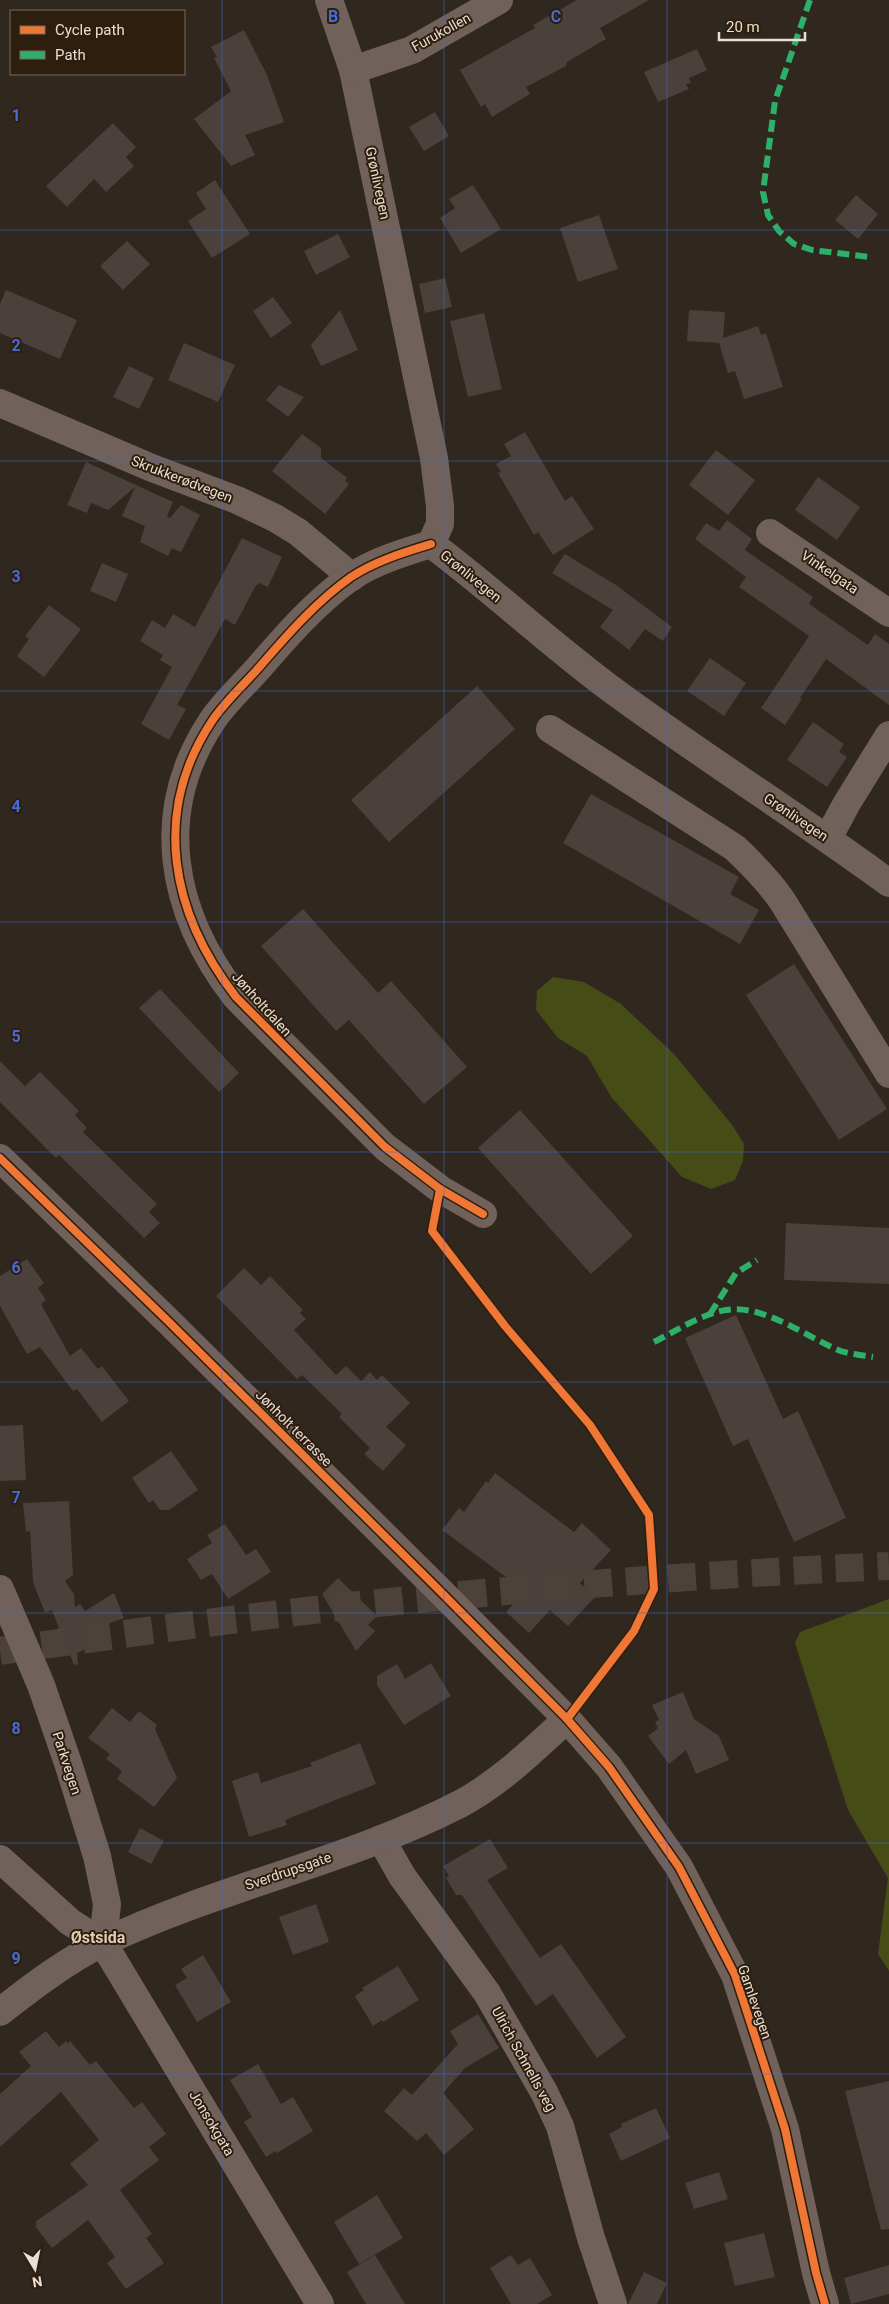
<svg xmlns="http://www.w3.org/2000/svg" width="889" height="2304" viewBox="0 0 889 2304" font-family="Roboto,sans-serif">
	<style>
		.green { fill: #454c16 }
		.building { fill: #4a403c }
		.lines { fill: none; stroke-linecap: round; stroke-linejoin: round }
		.primary-tunnel { stroke: #4c4239; stroke-width: 28; stroke-dasharray: 28 14; stroke-linecap: butt }
		.street { stroke: #70615a; stroke-width: 28 }
		.quiet { stroke: #2db169; stroke-width: 6; stroke-dasharray: 12 6; stroke-linecap: butt }
		.cycleway-casing { stroke: #2e1e0d; stroke-width: 11 }
		.cycleway { stroke: #f07635; stroke-width: 8 }
		.grid { fill: none; stroke: #466bd7; stroke-width: 1; stroke-opacity: 0.55 }
		.labels { text-anchor: middle; stroke-width: 4; stroke-linejoin: round; paint-order: stroke }
		.street-label { font-size: 14px; fill: #e8ded3; stroke: #2e1e0d }
		.quarter-label { font-size: 16px; font-weight: bold; fill: #e0ccb6; stroke: #2e1e0d }
		.grid-label { font-size: 16px; text-anchor: middle; font-weight: bold; fill: #466bd7; stroke: #2e1e0d; stroke-width: 4; stroke-linejoin: round; paint-order: stroke }
	</style>
	<rect width="100%" height="100%" fill="#30271e"/>
	<g class="green">
		<path d="M 553,977 L 584,982 L 621,1004 L 674,1054 L 733,1126 L 744,1144 L 743,1161 L 735,1180 L 711,1189 L 682,1177 L 612,1098 L 587,1056 L 558,1038 L 536,1010 L 537,991 Z"/>
		<path d="M 889,1599 L 889,1971 L 878,1954 L 888,1878 L 848,1810 L 795,1643 L 800,1632 Z"/>
	</g>
	<g class="building">
		<path d="M 577,0 L 649,0 L 600,28 L 606,39 L 567,62 L 566,66 L 526,87 L 530,94 L 492,117 L 485,104 L 481,107 L 460,70 L 535,28 L 533,25 Z"/>
		<path d="M 244,30 L 267,75 L 284,122 L 245,135 L 255,155 L 231,166 L 194,119 L 231,91 L 214,58 L 217,57 L 211,47 Z"/>
		<path d="M 697,49 L 707,70 L 689,78 L 691,83 L 686,84 L 689,89 L 658,102 L 644,72 Z"/>
		<path d="M 435,112 L 449,136 L 424,151 L 409,127 Z"/>
		<path d="M 113,123 L 136,147 L 126,157 L 134,166 L 106,192 L 94,179 L 67,207 L 46,186 Z"/>
		<path d="M 215,180 L 250,234 L 212,258 L 188,221 L 206,209 L 196,193 Z"/>
		<path d="M 473,185 L 501,229 L 461,253 L 440,218 L 455,208 L 449,199 Z"/>
		<path d="M 856,195 L 878,214 L 858,239 L 835,220 Z"/>
		<path d="M 599,215 L 618,269 L 578,282 L 560,228 Z"/>
		<path d="M 338,234 L 350,257 L 316,275 L 304,251 Z"/>
		<path d="M 127,241 L 150,264 L 123,290 L 100,266 Z"/>
		<path d="M 445,278 L 452,307 L 425,313 L 419,284 Z"/>
		<path d="M 6,290 L 77,320 L 60,359 L 0,333 L 0,304 Z"/>
		<path d="M 273,297 L 292,323 L 271,338 L 253,311 Z"/>
		<path d="M 340,310 L 358,350 L 321,366 L 311,345 Z"/>
		<path d="M 689,310 L 725,312 L 723,338 L 758,326 L 761,335 L 766,333 L 783,387 L 744,399 L 735,371 L 728,373 L 719,343 L 687,341 Z"/>
		<path d="M 484,313 L 502,389 L 468,397 L 450,321 Z"/>
		<path d="M 184,343 L 235,365 L 218,402 L 168,380 Z"/>
		<path d="M 129,366 L 154,378 L 139,409 L 113,397 Z"/>
		<path d="M 279,385 L 304,397 L 288,417 L 266,400 Z"/>
		<path d="M 525,432 L 565,501 L 572,496 L 594,529 L 553,555 L 538,532 L 534,535 L 498,473 L 501,472 L 496,464 L 511,456 L 504,444 Z"/>
		<path d="M 302,434 L 321,448 L 321,458 L 347,478 L 345,481 L 349,484 L 325,514 L 272,471 Z"/>
		<path d="M 716,450 L 755,480 L 728,515 L 689,485 Z"/>
		<path d="M 86,462 L 173,502 L 167,516 L 170,518 L 181,505 L 200,515 L 181,552 L 172,548 L 168,556 L 140,542 L 145,526 L 122,516 L 135,487 L 108,510 L 91,503 L 87,513 L 67,505 Z"/>
		<path d="M 818,477 L 860,507 L 837,540 L 795,510 Z"/>
		<path d="M 727,520 L 752,539 L 745,550 L 813,597 L 809,604 L 868,645 L 875,634 L 889,644 L 889,705 L 826,659 L 800,698 L 802,699 L 785,725 L 761,708 L 809,636 L 739,587 L 746,577 L 695,539 L 706,523 L 719,531 Z"/>
		<path d="M 242,538 L 282,557 L 268,587 L 259,583 L 255,587 L 235,625 L 225,619 L 177,705 L 186,709 L 169,740 L 141,724 L 172,667 L 160,660 L 163,655 L 140,641 L 152,620 L 165,628 L 173,614 L 195,627 Z"/>
		<path d="M 565,554 L 616,585 L 672,627 L 663,641 L 645,629 L 629,650 L 600,627 L 613,610 L 552,573 Z"/>
		<path d="M 102,563 L 128,574 L 116,602 L 90,591 Z"/>
		<path d="M 49,605 L 81,629 L 44,677 L 17,656 L 29,639 L 25,636 Z"/>
		<path d="M 710,658 L 746,683 L 724,716 L 687,691 Z"/>
		<path d="M 477,686 L 515,729 L 389,842 L 351,800 Z"/>
		<path d="M 813,722 L 844,744 L 839,752 L 847,757 L 827,787 L 787,760 Z"/>
		<path d="M 591,794 L 739,877 L 730,894 L 759,910 L 740,944 L 563,843 Z"/>
		<path d="M 303,909 L 378,993 L 391,981 L 467,1067 L 424,1104 L 349,1020 L 336,1031 L 261,946 Z"/>
		<path d="M 794,964 L 887,1109 L 839,1140 L 746,995 Z"/>
		<path d="M 160,989 L 239,1073 L 219,1092 L 139,1008 Z"/>
		<path d="M 0,1061 L 25,1086 L 40,1072 L 79,1111 L 75,1115 L 87,1128 L 83,1132 L 157,1204 L 149,1212 L 160,1223 L 144,1238 L 59,1155 L 56,1158 L 0,1102 Z"/>
		<path d="M 520,1110 L 633,1236 L 591,1274 L 478,1148 Z"/>
		<path d="M 786,1223 L 889,1228 L 889,1284 L 784,1280 Z"/>
		<path d="M 27,1259 L 44,1283 L 38,1288 L 46,1300 L 41,1304 L 70,1356 L 81,1348 L 98,1369 L 102,1366 L 129,1401 L 102,1422 L 77,1389 L 73,1391 L 40,1347 L 27,1354 L 0,1306 L 0,1276 Z"/>
		<path d="M 244,1268 L 261,1285 L 270,1276 L 303,1310 L 300,1313 L 306,1319 L 294,1330 L 336,1375 L 346,1366 L 361,1381 L 370,1372 L 377,1380 L 382,1375 L 410,1403 L 386,1427 L 406,1445 L 383,1471 L 364,1454 L 370,1448 L 339,1417 L 342,1414 L 302,1375 L 297,1379 L 216,1296 Z"/>
		<path d="M 736,1315 L 783,1419 L 798,1411 L 846,1518 L 794,1542 L 748,1439 L 733,1446 L 685,1338 Z"/>
		<path d="M 23,1425 L 26,1480 L 0,1481 L 0,1426 Z"/>
		<path d="M 171,1451 L 198,1490 L 169,1510 L 160,1510 L 153,1500 L 149,1503 L 132,1478 Z"/>
		<path d="M 495,1473 L 574,1532 L 582,1523 L 611,1550 L 580,1583 L 595,1597 L 568,1626 L 550,1610 L 529,1633 L 506,1612 L 525,1591 L 442,1530 L 459,1508 L 464,1512 L 486,1481 L 488,1483 Z"/>
		<path d="M 69,1501 L 73,1575 L 65,1581 L 74,1594 L 75,1607 L 80,1604 L 85,1611 L 114,1593 L 124,1618 L 105,1625 L 111,1639 L 77,1653 L 78,1664 L 74,1665 L 65,1642 L 48,1649 L 43,1638 L 59,1628 L 52,1610 L 45,1613 L 33,1582 L 30,1531 L 26,1532 L 23,1503 Z"/>
		<path d="M 225,1524 L 246,1555 L 256,1549 L 271,1572 L 228,1599 L 212,1574 L 201,1580 L 187,1559 L 212,1543 L 207,1535 Z"/>
		<path d="M 338,1578 L 377,1616 L 368,1625 L 375,1631 L 356,1651 L 322,1594 Z"/>
		<path d="M 431,1663 L 451,1696 L 404,1725 L 377,1685 L 377,1676 L 397,1664 L 405,1679 Z"/>
		<path d="M 683,1692 L 694,1719 L 719,1736 L 729,1760 L 696,1774 L 686,1750 L 669,1764 L 648,1736 L 658,1728 L 655,1722 L 659,1720 L 652,1705 Z"/>
		<path d="M 112,1708 L 130,1722 L 139,1711 L 157,1725 L 155,1729 L 177,1778 L 154,1807 L 117,1779 L 122,1771 L 106,1759 L 110,1754 L 88,1738 Z"/>
		<path d="M 360,1743 L 376,1784 L 285,1820 L 287,1825 L 249,1837 L 232,1781 L 258,1772 L 261,1783 L 312,1766 L 310,1763 Z"/>
		<path d="M 140,1828 L 164,1841 L 151,1864 L 128,1852 Z"/>
		<path d="M 490,1839 L 508,1868 L 487,1880 L 540,1958 L 561,1944 L 626,2037 L 597,2058 L 553,1994 L 536,2006 L 462,1895 L 456,1895 L 446,1878 L 449,1876 L 443,1866 Z"/>
		<path d="M 316,1904 L 329,1942 L 293,1955 L 279,1917 Z"/>
		<path d="M 203,1955 L 231,2002 L 197,2022 L 175,1985 L 187,1978 L 181,1969 Z"/>
		<path d="M 398,1966 L 419,2000 L 383,2022 L 382,2020 L 373,2026 L 355,1996 L 364,1990 L 362,1988 Z"/>
		<path d="M 478,2014 L 499,2048 L 465,2068 L 443,2093 L 474,2129 L 444,2155 L 426,2133 L 417,2141 L 384,2111 L 404,2088 L 412,2095 L 458,2044 L 450,2031 Z"/>
		<path d="M 46,2031 L 59,2047 L 66,2041 L 68,2044 L 70,2041 L 90,2065 L 96,2061 L 134,2108 L 142,2102 L 166,2134 L 149,2147 L 159,2160 L 120,2190 L 152,2234 L 146,2238 L 164,2263 L 126,2289 L 107,2263 L 115,2257 L 88,2220 L 52,2248 L 35,2226 L 37,2224 L 35,2222 L 88,2185 L 70,2164 L 99,2140 L 61,2092 L 0,2147 L 0,2094 L 31,2066 L 19,2052 Z"/>
		<path d="M 258,2064 L 281,2104 L 293,2097 L 313,2131 L 277,2153 L 276,2151 L 266,2157 L 244,2122 L 252,2117 L 230,2080 Z"/>
		<path d="M 889,2081 L 889,2229 L 881,2230 L 845,2091 Z"/>
		<path d="M 656,2108 L 670,2138 L 621,2161 L 609,2134 L 622,2127 L 621,2124 Z"/>
		<path d="M 719,2172 L 728,2199 L 694,2209 L 685,2183 Z"/>
		<path d="M 377,2195 L 403,2238 L 359,2264 L 334,2222 Z"/>
		<path d="M 764,2233 L 775,2277 L 735,2286 L 724,2243 Z"/>
		<path d="M 375,2255 L 405,2304 L 366,2304 L 347,2272 Z"/>
		<path d="M 511,2255 L 518,2265 L 530,2258 L 552,2295 L 537,2304 L 511,2304 L 490,2268 Z"/>
		<path d="M 889,2265 L 889,2294 L 851,2304 L 844,2278 Z"/>
		<path d="M 644,2272 L 667,2283 L 657,2304 L 628,2304 Z"/>
	</g>
	<g class="lines">
		<path class="primary-tunnel" d="M 0,1651 C 139,1632 279,1612 419,1599 C 575,1584 732,1573 889,1566"/>
		<g class="street">
			<path d="M 329,0 L 353,70 L 434,458 L 440,506 L 440,524 L 431,544"/>
			<path d="M 353,70 L 412,50 L 499,0"/>
			<path d="M 0,403 L 152,468 L 237,500 L 275,518 L 298,532 L 352,577"/>
			<path d="M 770,533 L 889,613"/>
			<path d="M 431,544 C 405,552 375,561 351,577 C 317,601 289,633 262,664 C 246,683 226,700 212,721 C 151,813 171,913 236,997 L 385,1147 L 440,1189 L 483,1214"/>
			<path d="M 431,544 C 494,591 551,645 615,692 C 705,758 799,817 889,883"/>
			<path d="M 550,729 L 735,848 C 753,865 769,881 783,902 L 889,1074"/>
			<path d="M 828,838 L 847,803 L 889,735"/>
			<path d="M 0,1158 L 170,1323 L 436,1587 L 567,1719 L 609,1767 L 679,1867 L 735,1975 L 785,2129 L 816,2273 L 825,2304"/>
			<path d="M 0,1589 L 41,1685 L 69,1766 L 97,1856 L 107,1904 L 103,1943"/>
			<path d="M 381,1839 L 402,1876 L 487,1993 L 544,2092 L 560,2126 L 591,2238 L 613,2304"/>
			<path d="M 0,1859 L 70,1922 L 103,1943 L 320,2304"/>
			<path d="M 0,2012 C 33,1986 66,1961 104,1942 C 219,1887 347,1862 460,1804 C 501,1782 533,1750 567,1719"/>
		</g>
		<g class="quiet">
			<path d="M 810,0 L 775,101 L 763,192 L 768,215 L 779,231 L 794,244 L 812,250 L 870,257"/>
			<path d="M 710,1314 L 736,1273 L 757,1260"/>
			<path d="M 654,1342 C 676,1331 701,1314 726,1310 C 762,1304 804,1335 836,1349 C 847,1354 861,1355 873,1357"/>
		</g>
		<defs>
			<g id="cycleway">
				<path d="M 431,544 C 405,552 375,561 351,577 C 317,601 289,633 262,664 C 246,683 226,700 212,721 C 151,813 171,913 236,997 L 385,1147 L 440,1189 L 483,1214"/>
				<path d="M 0,1158 L 170,1323 L 436,1587 L 567,1719 L 609,1767 L 679,1867 L 735,1975 L 785,2129 L 816,2273 L 825,2304"/>
				<path d="M 440,1189 L 432,1231 L 505,1326 L 590,1425 L 649,1515 L 654,1589 L 634,1631 L 567,1719"/>
			</g>
		</defs>
		<use href="#cycleway" class="cycleway-casing"/>
		<use href="#cycleway" class="cycleway"/>
	</g>
	<path class="grid" d="M 222,0 L 222,2304M 444,0 L 444,2304M 667,0 L 667,2304M 0,230 L 889,230M 0,461 L 889,461M 0,691 L 889,691M 0,922 L 889,922M 0,1152 L 889,1152M 0,1382 L 889,1382M 0,1613 L 889,1613M 0,1843 L 889,1843M 0,2074 L 889,2074"/>
	<g class="labels">
		<g class="street-label">
			<text transform="translate(441 32) rotate(-29)" y="5">Furukollen</text>
			<text transform="translate(378 183) rotate(78)" y="5">Grønlivegen</text>
			<text transform="translate(182 479) rotate(21)" y="5">Skrukkerødvegen</text>
			<text transform="translate(830 572) rotate(34)" y="5">Vinkelgata</text>
			<text transform="translate(471 576) rotate(39)" y="5">Grønlivegen</text>
			<text transform="translate(796 817) rotate(34)" y="5">Grønlivegen</text>
			<text transform="translate(262 1004) rotate(48)" y="5">Jønholtdalen</text>
			<text transform="translate(294 1428) rotate(45)" y="5">Jønholt terrasse</text>
			<text transform="translate(67 1763) rotate(72)" y="5">Parkvegen</text>
			<text transform="translate(288 1871) rotate(-19)" y="5">Sverdrupsgate</text>
			<text transform="translate(755 2002) rotate(71)" y="5">Gamlevegen</text>
			<text transform="translate(524 2059) rotate(61)" y="5">Ulrich Schnells veg</text>
			<text transform="translate(212 2123) rotate(59)" y="5">Jonsokgata</text>
		</g>
		<g class="quarter-label">
			<text x="98" y="1943">Østsida</text>
		</g>
	</g>
	<g class="grid-label">
		<text x="333" y="22">B</text>
		<text x="556" y="22">C</text>
		<text x="16" y="121">1</text>
		<text x="16" y="351">2</text>
		<text x="16" y="582">3</text>
		<text x="16" y="812">4</text>
		<text x="16" y="1042">5</text>
		<text x="16" y="1273">6</text>
		<text x="16" y="1503">7</text>
		<text x="16" y="1734">8</text>
		<text x="16" y="1964">9</text>
	</g>
	<rect x="10" y="10" width="175" height="65" fill="#2e1e0d" stroke="#786b5c"/>
	<rect x="20" y="26" width="25" height="8" fill="#f07635" stroke="#786b5c"/>
	<text x="55" y="35" font-size="15" fill="#e8ded3">Cycle path</text>
	<rect x="20" y="51" width="25" height="8" fill="#2db169" stroke="#786b5c"/>
	<text x="55" y="60" font-size="15" fill="#e8ded3">Path</text>
	<g transform="translate(35 2269) rotate(170)" stroke="#2e1e0d" stroke-width="4" paint-order="stroke">
	<path d="M0-4L9 19L0 12L-9 19Z" fill="#e8ded3"/>
	<text y="-8" font-size="14" font-weight="bold" text-anchor="middle" fill="#e8ded3">N</text>
	</g>
	<path d="M719 32v8h86v-8" fill="none" stroke="#e8ded3" stroke-width="2.5"/>
	<text x="726" y="32" font-size="15" fill="#e8ded3" stroke="#2e1e0d" stroke-width="4" paint-order="stroke">20 m</text>
</svg>
